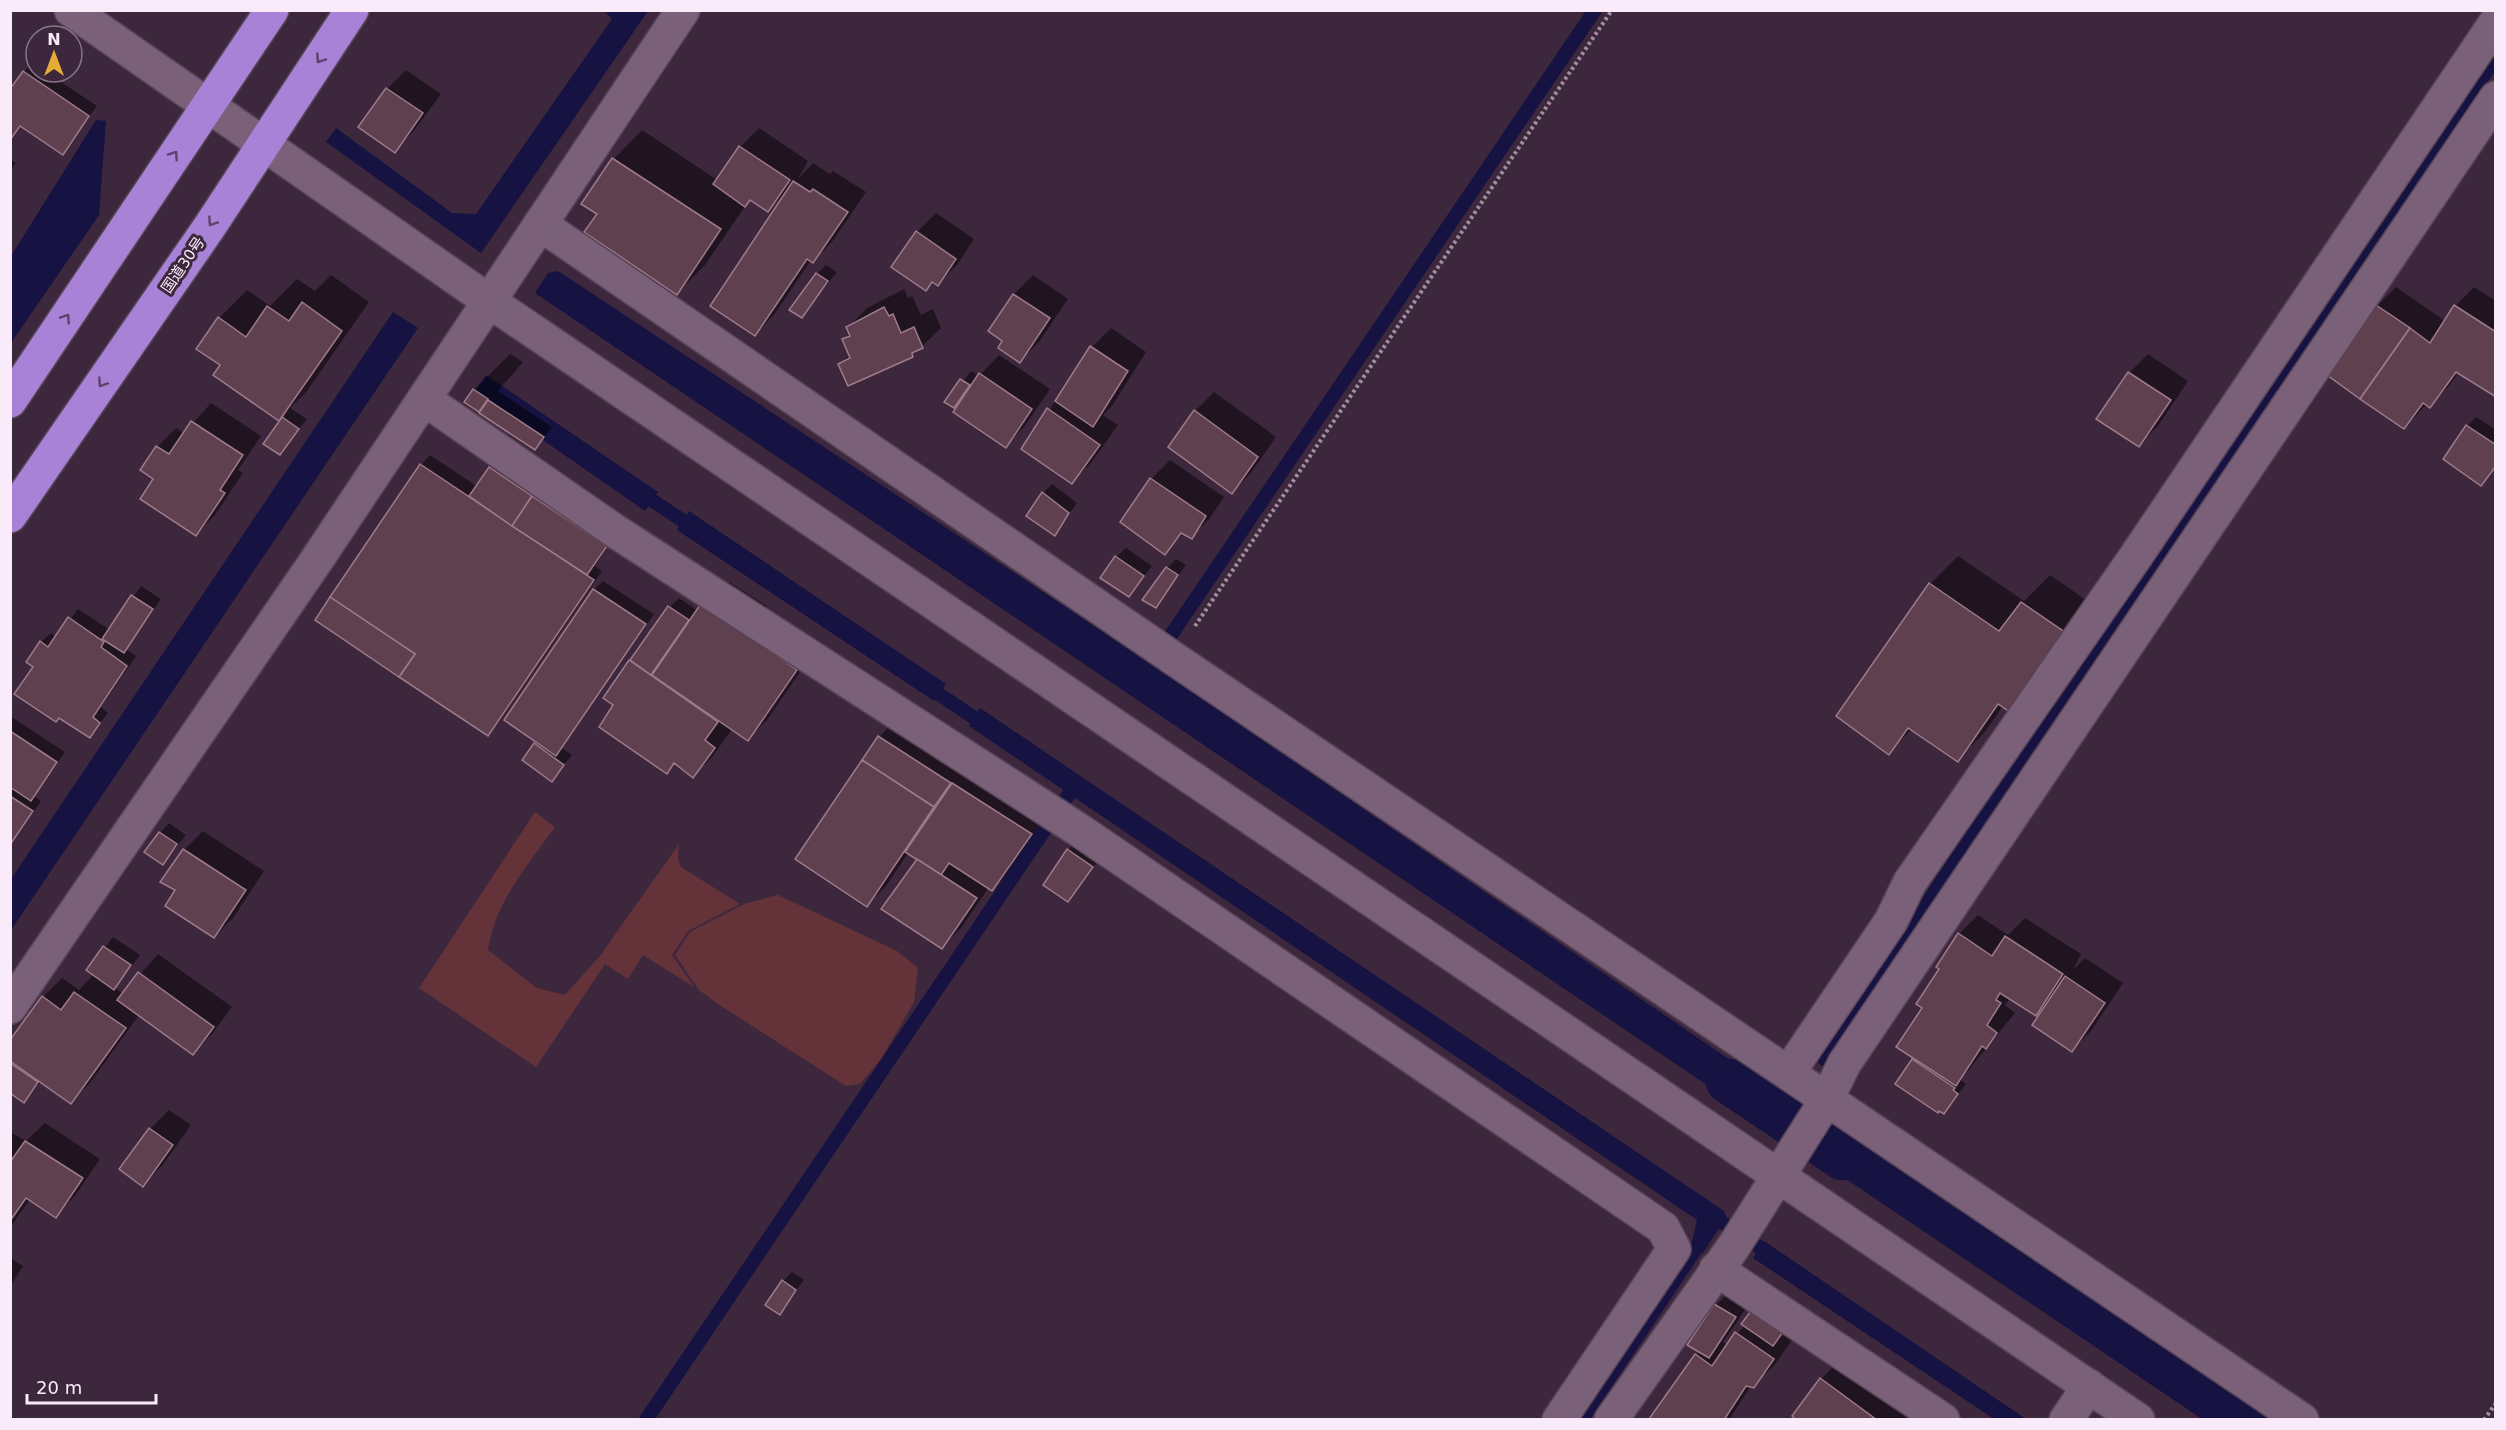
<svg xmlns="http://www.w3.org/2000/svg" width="2506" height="1430" viewBox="0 0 2506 1430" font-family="'DejaVu Sans','Noto Sans JP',sans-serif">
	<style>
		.green { fill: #643339 }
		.water { fill: #161241 }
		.shadow { fill: #0007 }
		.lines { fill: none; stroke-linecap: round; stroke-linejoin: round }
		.stream { stroke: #161241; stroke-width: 14 }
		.canal { stroke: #161241; stroke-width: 45 }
		.building { fill: #5f404e; stroke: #9f7b8b; stroke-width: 1.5 }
		.minor-casing { stroke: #574457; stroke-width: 36 }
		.highway-casing { stroke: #574457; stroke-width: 36 }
		.path { stroke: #a18ea1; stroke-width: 4; stroke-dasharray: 3 3; stroke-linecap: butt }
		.minor { stroke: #7a6079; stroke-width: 33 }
		.highway { stroke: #a782d6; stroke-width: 33 }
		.oneway { stroke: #5d426b }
		.labels { text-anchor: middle; stroke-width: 6; stroke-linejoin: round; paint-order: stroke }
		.street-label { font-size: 15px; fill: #faebfa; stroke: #3d273d }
	</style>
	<rect width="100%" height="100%" fill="#3d273d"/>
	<g class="green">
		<path d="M 535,812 L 555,827 C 528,865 495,902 488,950 L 537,988 L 565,995 L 600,956 L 679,844 L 678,859 L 681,867 L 740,904 L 688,931 L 672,955 L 694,987 L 643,955 L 628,979 L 605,964 L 536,1067 L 419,988 Z"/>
		<path d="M 778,895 L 897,951 L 918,968 L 914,1002 L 881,1059 L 860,1084 L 846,1086 L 718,1004 L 699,990 L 675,955 L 690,932 L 744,904 Z"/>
	</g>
	<g class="water">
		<path d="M 604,11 L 648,11 L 481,253 L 326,142 L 336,128 L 452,213 L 476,214 L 612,19 Z"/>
		<path d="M 96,120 L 106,121 L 99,215 L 11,343 L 11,256 Z"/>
		<path d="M 558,271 L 1152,664 L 1790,1101 L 1772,1129 L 535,293 L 548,273 Z"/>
		<path d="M 393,312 L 418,328 L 11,930 L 11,879 Z"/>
		<path d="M 486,375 L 658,492 L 645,511 L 474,392 Z"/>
		<path d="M 689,511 L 946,684 L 934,701 L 677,530 Z"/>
		<path d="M 980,708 L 1724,1211 L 1726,1218 L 1703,1253 L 1691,1246 L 1697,1220 L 969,726 Z"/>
		<path d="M 1840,1130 L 2273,1419 L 2202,1419 L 1812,1156 L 1814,1144 L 1822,1134 Z"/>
		<path d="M 1764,1241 L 2026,1419 L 1994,1419 L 1753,1258 Z"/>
	</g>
	<g class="shadow">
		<path d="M 33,63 L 36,65 L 36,72 L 46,72 L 97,106 L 62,153 L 22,126 L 10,138 L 24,72 Z"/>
		<path d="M 406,70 L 441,94 L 413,132 L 394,151 L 387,89 Z"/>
		<path d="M 759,128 L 808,161 L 798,179 L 813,163 L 830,174 L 833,171 L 866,192 L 832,242 L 813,261 L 811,260 L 774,315 L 755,334 L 785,193 L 768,210 L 750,199 L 705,265 L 677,293 L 599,213 L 583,203 L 614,159 L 642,130 L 717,180 L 740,147 Z"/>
		<path d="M 10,159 L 16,163 L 10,171 Z"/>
		<path d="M 936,213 L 974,239 L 957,265 L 938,284 L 934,281 L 926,289 L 917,232 Z"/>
		<path d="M 826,265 L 837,272 L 802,316 L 817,274 Z"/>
		<path d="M 331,275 L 369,302 L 307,391 L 290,408 L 307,419 L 280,453 L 265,444 L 286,414 L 279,419 L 223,365 L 219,318 L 247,290 L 270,306 L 297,279 L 315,291 Z"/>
		<path d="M 1033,275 L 1068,299 L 1039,342 L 1020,361 L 1004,341 L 990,331 L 1014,294 Z"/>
		<path d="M 2396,287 L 2445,321 L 2455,306 L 2474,287 L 2496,301 L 2496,395 L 2459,372 L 2448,387 L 2429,406 L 2427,404 L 2404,428 L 2377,306 Z"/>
		<path d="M 904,289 L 908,298 L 912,296 L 921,315 L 933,309 L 941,328 L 912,356 L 840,364 L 850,354 L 844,339 L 850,333 L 848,327 L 867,308 Z"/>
		<path d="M 1111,328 L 1146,352 L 1112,406 L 1103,415 L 1118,425 L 1091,463 L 1072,482 L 1023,448 L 1092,347 Z"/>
		<path d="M 510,354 L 523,362 L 498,391 L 552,427 L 535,448 L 486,403 L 479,410 L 474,390 Z"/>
		<path d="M 2148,354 L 2188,381 L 2158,426 L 2139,445 L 2129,373 Z"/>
		<path d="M 999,355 L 1050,389 L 1024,427 L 1005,446 L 962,398 L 954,406 L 947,401 L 971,371 L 979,376 Z"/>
		<path d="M 1214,392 L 1276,437 L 1251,473 L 1232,492 L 1195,411 Z"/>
		<path d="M 211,403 L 261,436 L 238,470 L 243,473 L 215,515 L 196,534 L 155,478 L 142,470 L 157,447 L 176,428 L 184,433 Z"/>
		<path d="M 2476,417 L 2496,430 L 2496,467 L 2481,484 L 2467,426 Z"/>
		<path d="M 430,455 L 478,487 L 500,459 L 615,536 L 595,566 L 602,571 L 497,725 L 488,734 L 317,620 L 421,465 Z"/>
		<path d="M 1170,460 L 1224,497 L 1210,518 L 1191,537 L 1184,533 L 1164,553 L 1151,479 Z"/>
		<path d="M 1052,484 L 1077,503 L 1054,534 L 1043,493 Z"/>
		<path d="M 1126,548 L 1152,566 L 1129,596 L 1116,557 Z"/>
		<path d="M 1958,556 L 2024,601 L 2050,575 L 2099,609 L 2003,706 L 1985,732 L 1957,760 L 1912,729 L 1888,753 L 1930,584 Z"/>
		<path d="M 1176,559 L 1186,565 L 1156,606 L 1167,568 Z"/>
		<path d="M 603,581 L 654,614 L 562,748 L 572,755 L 552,780 L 535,744 L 594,590 Z"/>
		<path d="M 729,582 L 767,606 L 763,613 L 815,650 L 767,720 L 748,739 L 732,729 L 712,757 L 693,776 L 676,763 L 667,772 L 615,705 L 630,661 L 670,607 L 679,598 L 698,611 Z"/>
		<path d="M 141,586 L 161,599 L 126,649 L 136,656 L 101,707 L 108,713 L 90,736 L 35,666 L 28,661 L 41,642 L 51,633 L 56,637 L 78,609 L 110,630 Z"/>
		<path d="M 10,716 L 65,752 L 34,796 L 41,801 L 10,847 Z"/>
		<path d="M 898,718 L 1049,814 L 1011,871 L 992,890 L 989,887 L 961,928 L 942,947 L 919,859 L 909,852 L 886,886 L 867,905 L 797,859 L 879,737 Z"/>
		<path d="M 169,823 L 186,835 L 163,863 L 160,833 Z"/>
		<path d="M 203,831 L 264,871 L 233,918 L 214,937 L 177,890 L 162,881 L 184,850 Z"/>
		<path d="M 1077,841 L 1101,857 L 1068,900 L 1068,850 Z"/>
		<path d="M 1978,915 L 2008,935 L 2025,918 L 2081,954 L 2073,970 L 2085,958 L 2123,983 L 2091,1031 L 2072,1050 L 2048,1004 L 2036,1014 L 2010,998 L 2005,1005 L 2015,1013 L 1962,1078 L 1961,1080 L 1966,1084 L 1944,1112 L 1913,1060 L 1924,1007 L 1941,969 L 1959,934 Z"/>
		<path d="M 113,937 L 140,955 L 115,988 L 123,994 L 158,954 L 232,1007 L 212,1034 L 193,1053 L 139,1015 L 90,1083 L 71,1102 L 41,1081 L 24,1101 L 10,1092 L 10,1043 L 43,997 L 62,978 L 79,990 L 94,974 L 88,970 Z"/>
		<path d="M 169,1110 L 191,1125 L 162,1166 L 143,1185 L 150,1129 Z"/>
		<path d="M 45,1123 L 100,1159 L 74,1197 L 55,1216 L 30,1199 L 10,1228 L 10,1132 L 26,1141 Z"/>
		<path d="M 10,1258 L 23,1266 L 10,1287 Z"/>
		<path d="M 792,1272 L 804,1280 L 779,1313 L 783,1281 Z"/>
		<path d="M 1735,1286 L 1753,1298 L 1723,1342 L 1728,1345 L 1745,1325 L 1792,1325 L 1783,1334 L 1792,1340 L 1773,1367 L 1751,1386 L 1729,1420 L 1653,1420 L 1700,1351 L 1689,1344 L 1716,1305 Z"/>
		<path d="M 1849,1351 L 1943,1420 L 1791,1420 L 1821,1379 Z"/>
	</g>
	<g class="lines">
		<g class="stream">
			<path d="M 638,491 L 697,530"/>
			<path d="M 1169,638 L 1595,10"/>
			<path d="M 924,684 L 988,727"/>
			<path d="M 1824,1059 L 2012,775 L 2496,57"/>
			<path d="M 1784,1119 L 1796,1101"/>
			<path d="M 1707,1212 L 1774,1257"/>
			<path d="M 646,1420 L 1075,785"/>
			<path d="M 1581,1420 L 1705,1235"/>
		</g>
		<path class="canal" d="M 1728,1081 L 1843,1158"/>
	</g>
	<g class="building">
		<path d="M 23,71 L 89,116 L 63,155 L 20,126 L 10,140 L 10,89 Z"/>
		<path d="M 386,88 L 423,113 L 395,153 L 358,127 Z"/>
		<path d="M 739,146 L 790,180 L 768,212 L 750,200 L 745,207 L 713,184 Z"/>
		<path d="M 612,158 L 721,229 L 677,295 L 584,232 L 597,214 L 581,204 Z"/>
		<path d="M 793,181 L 810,192 L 813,189 L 848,212 L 813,263 L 807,259 L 755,336 L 710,306 Z"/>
		<path d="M 916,231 L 956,259 L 938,286 L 932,282 L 926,291 L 891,267 Z"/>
		<path d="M 816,273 L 828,281 L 802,318 L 789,310 Z"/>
		<path d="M 1013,294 L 1050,318 L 1020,363 L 998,348 L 1002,341 L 988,331 Z"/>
		<path d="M 302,302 L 342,331 L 279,421 L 213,375 L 220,365 L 196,349 L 218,317 L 246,337 L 267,306 L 289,321 Z"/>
		<path d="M 2376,305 L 2410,328 L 2360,399 L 2327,375 Z"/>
		<path d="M 2454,305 L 2496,332 L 2496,397 L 2456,372 L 2430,408 L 2423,403 L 2404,429 L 2360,399 L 2410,328 L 2430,343 Z"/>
		<path d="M 884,307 L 889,316 L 893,314 L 901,333 L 914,327 L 923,348 L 912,353 L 913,357 L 848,386 L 838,364 L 850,358 L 842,339 L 850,336 L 846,327 Z"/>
		<path d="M 1090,346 L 1128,371 L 1093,427 L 1055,401 Z"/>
		<path d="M 2128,372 L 2171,400 L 2139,447 L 2096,419 Z"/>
		<path d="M 979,373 L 1032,409 L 1006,448 L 953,412 Z"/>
		<path d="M 960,379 L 970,385 L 954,408 L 944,402 Z"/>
		<path d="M 473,389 L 488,399 L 479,412 L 464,402 Z"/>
		<path d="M 488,400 L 544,437 L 535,450 L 479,413 Z"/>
		<path d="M 1047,408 L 1100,445 L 1072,484 L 1021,449 Z"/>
		<path d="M 1194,410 L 1258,457 L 1232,494 L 1168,447 Z"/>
		<path d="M 282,417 L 299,429 L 280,455 L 263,444 Z"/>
		<path d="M 191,421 L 243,455 L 220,490 L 225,493 L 196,536 L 140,499 L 153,479 L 140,470 L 156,446 L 169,454 Z"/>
		<path d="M 2466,425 L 2496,445 L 2496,466 L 2481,486 L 2443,459 Z"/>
		<path d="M 420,464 L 594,580 L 488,736 L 399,677 L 415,654 L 330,597 Z"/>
		<path d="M 489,467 L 532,496 L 512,526 L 469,496 Z"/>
		<path d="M 1150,478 L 1206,516 L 1192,539 L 1181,533 L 1165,555 L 1120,522 Z"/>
		<path d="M 1042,492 L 1069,513 L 1055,536 L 1026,516 Z"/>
		<path d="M 532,496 L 607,546 L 587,575 L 512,526 Z"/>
		<path d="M 1115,556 L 1144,576 L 1129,597 L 1100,578 Z"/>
		<path d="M 1166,567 L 1178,575 L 1156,608 L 1142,600 Z"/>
		<path d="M 1929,583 L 1999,631 L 2021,602 L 2072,637 L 2017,717 L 1998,704 L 1958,762 L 1908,728 L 1889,755 L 1836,716 Z"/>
		<path d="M 593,589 L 646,624 L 556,756 L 504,720 Z"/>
		<path d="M 131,595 L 153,609 L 124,653 L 102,639 Z"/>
		<path d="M 330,597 L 415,654 L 399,677 L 315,620 Z"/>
		<path d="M 702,602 L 797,670 L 748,741 L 652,675 Z"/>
		<path d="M 668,606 L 689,620 L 651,675 L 630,660 Z"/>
		<path d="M 68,617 L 104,642 L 101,647 L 127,666 L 93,717 L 100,723 L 90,738 L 59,718 L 56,722 L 14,694 L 33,667 L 26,662 L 40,641 L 48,647 Z"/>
		<path d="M 629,660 L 718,722 L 705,740 L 715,748 L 693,778 L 674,763 L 667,774 L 599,727 L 613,705 L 603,698 Z"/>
		<path d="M 10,731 L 57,762 L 31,801 L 10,787 Z"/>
		<path d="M 878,736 L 951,783 L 934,807 L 862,760 Z"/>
		<path d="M 534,743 L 564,765 L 552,782 L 522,760 Z"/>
		<path d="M 862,760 L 934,807 L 867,907 L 795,859 Z"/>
		<path d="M 952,783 L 1032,834 L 992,891 L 949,863 L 941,875 L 905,852 Z"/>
		<path d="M 10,796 L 33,811 L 10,845 Z"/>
		<path d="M 159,832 L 177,844 L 163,865 L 144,852 Z"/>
		<path d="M 183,849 L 246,890 L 214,938 L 165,906 L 175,890 L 160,882 Z"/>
		<path d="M 1067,849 L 1093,867 L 1068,902 L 1043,885 Z"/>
		<path d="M 917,859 L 977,898 L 942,949 L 881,909 Z"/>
		<path d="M 1958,933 L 1992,956 L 2005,936 L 2063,974 L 2036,1016 L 2000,993 L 1996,1000 L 2001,1003 L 1987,1025 L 1997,1033 L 1986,1049 L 1982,1046 L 1956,1086 L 1896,1047 L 1922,1008 L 1916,1004 L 1939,969 L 1936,967 Z"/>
		<path d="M 103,946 L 131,965 L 114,990 L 86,970 Z"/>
		<path d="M 138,972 L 214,1027 L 193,1055 L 117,1000 Z"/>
		<path d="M 2065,976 L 2105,1003 L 2072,1052 L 2032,1025 Z"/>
		<path d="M 74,992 L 126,1028 L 71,1104 L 10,1061 L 10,1040 L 42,996 L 61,1010 Z"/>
		<path d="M 1912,1059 L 1955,1088 L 1953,1090 L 1958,1094 L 1944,1114 L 1939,1111 L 1938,1113 L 1895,1084 Z"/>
		<path d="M 10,1063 L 38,1082 L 24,1103 L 10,1093 Z"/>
		<path d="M 149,1128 L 173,1145 L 143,1187 L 119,1169 Z"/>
		<path d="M 25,1141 L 83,1178 L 56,1218 L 26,1198 L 10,1221 L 10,1162 Z"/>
		<path d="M 782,1280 L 796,1290 L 780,1315 L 765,1305 Z"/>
		<path d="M 1714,1304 L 1736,1317 L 1709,1358 L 1687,1345 Z"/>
		<path d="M 1751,1311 L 1783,1332 L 1773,1346 L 1741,1324 Z"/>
		<path d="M 1735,1332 L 1774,1359 L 1754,1388 L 1746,1386 L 1724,1420 L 1649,1419 L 1695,1354 L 1712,1366 Z"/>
		<path d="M 1820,1378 L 1877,1420 L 1796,1420 L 1792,1416 Z"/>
	</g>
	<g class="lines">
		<defs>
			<g id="minor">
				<path d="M 71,10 L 489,301 L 2138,1420"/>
				<path d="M 540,224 L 1173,658 L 2302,1420"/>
				<path d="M 424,399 L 615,531 L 1079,830 L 1663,1228 L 1674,1249 L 1559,1420"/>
				<path d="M 10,1007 L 316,561 L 683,10"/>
				<path d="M 1789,1072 L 1891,921 L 1910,882 L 2136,556 L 2496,22"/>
				<path d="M 1716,1269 L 1943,1420"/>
				<path d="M 1611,1420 L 1734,1246 L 1827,1099 L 1844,1064 L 2496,98"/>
				<path d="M 2066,1420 L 2089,1386"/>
			</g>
			<g id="highway">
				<path d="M 10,401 L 272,10"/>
				<path d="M 10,516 L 210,226 L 352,10"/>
			</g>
		</defs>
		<use href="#minor" class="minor-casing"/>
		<use href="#highway" class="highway-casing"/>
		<g class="path">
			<path d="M 1195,626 L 1612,10"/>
			<path d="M 2484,1420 L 2496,1403"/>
		</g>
		<use href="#minor" class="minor"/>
		<use href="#highway" class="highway"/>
	</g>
	<defs><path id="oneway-chevron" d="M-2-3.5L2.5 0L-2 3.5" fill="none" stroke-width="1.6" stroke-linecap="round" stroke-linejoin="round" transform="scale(1.5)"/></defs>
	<g class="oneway">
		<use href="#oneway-chevron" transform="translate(320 59) rotate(124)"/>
		<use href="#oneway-chevron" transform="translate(174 155) rotate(-56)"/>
		<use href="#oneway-chevron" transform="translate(212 222) rotate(124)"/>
		<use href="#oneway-chevron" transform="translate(66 318) rotate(-56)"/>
		<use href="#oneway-chevron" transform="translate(102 383) rotate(124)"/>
	</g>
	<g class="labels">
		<g class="street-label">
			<text transform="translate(183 265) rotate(-56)" y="5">国道30号</text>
		</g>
	</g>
	<rect width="2506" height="1430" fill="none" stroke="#faebfa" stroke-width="24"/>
	<g transform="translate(54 54)"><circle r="28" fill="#3d273d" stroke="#897589" stroke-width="1.5"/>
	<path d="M0-4.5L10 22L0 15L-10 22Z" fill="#e5ad35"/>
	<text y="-9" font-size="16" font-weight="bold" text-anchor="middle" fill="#faebfa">N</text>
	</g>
	<path d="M27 1394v9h129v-9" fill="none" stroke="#faebfa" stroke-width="3"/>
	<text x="36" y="1394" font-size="18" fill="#faebfa" stroke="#3d273d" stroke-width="4.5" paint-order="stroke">20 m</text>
</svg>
